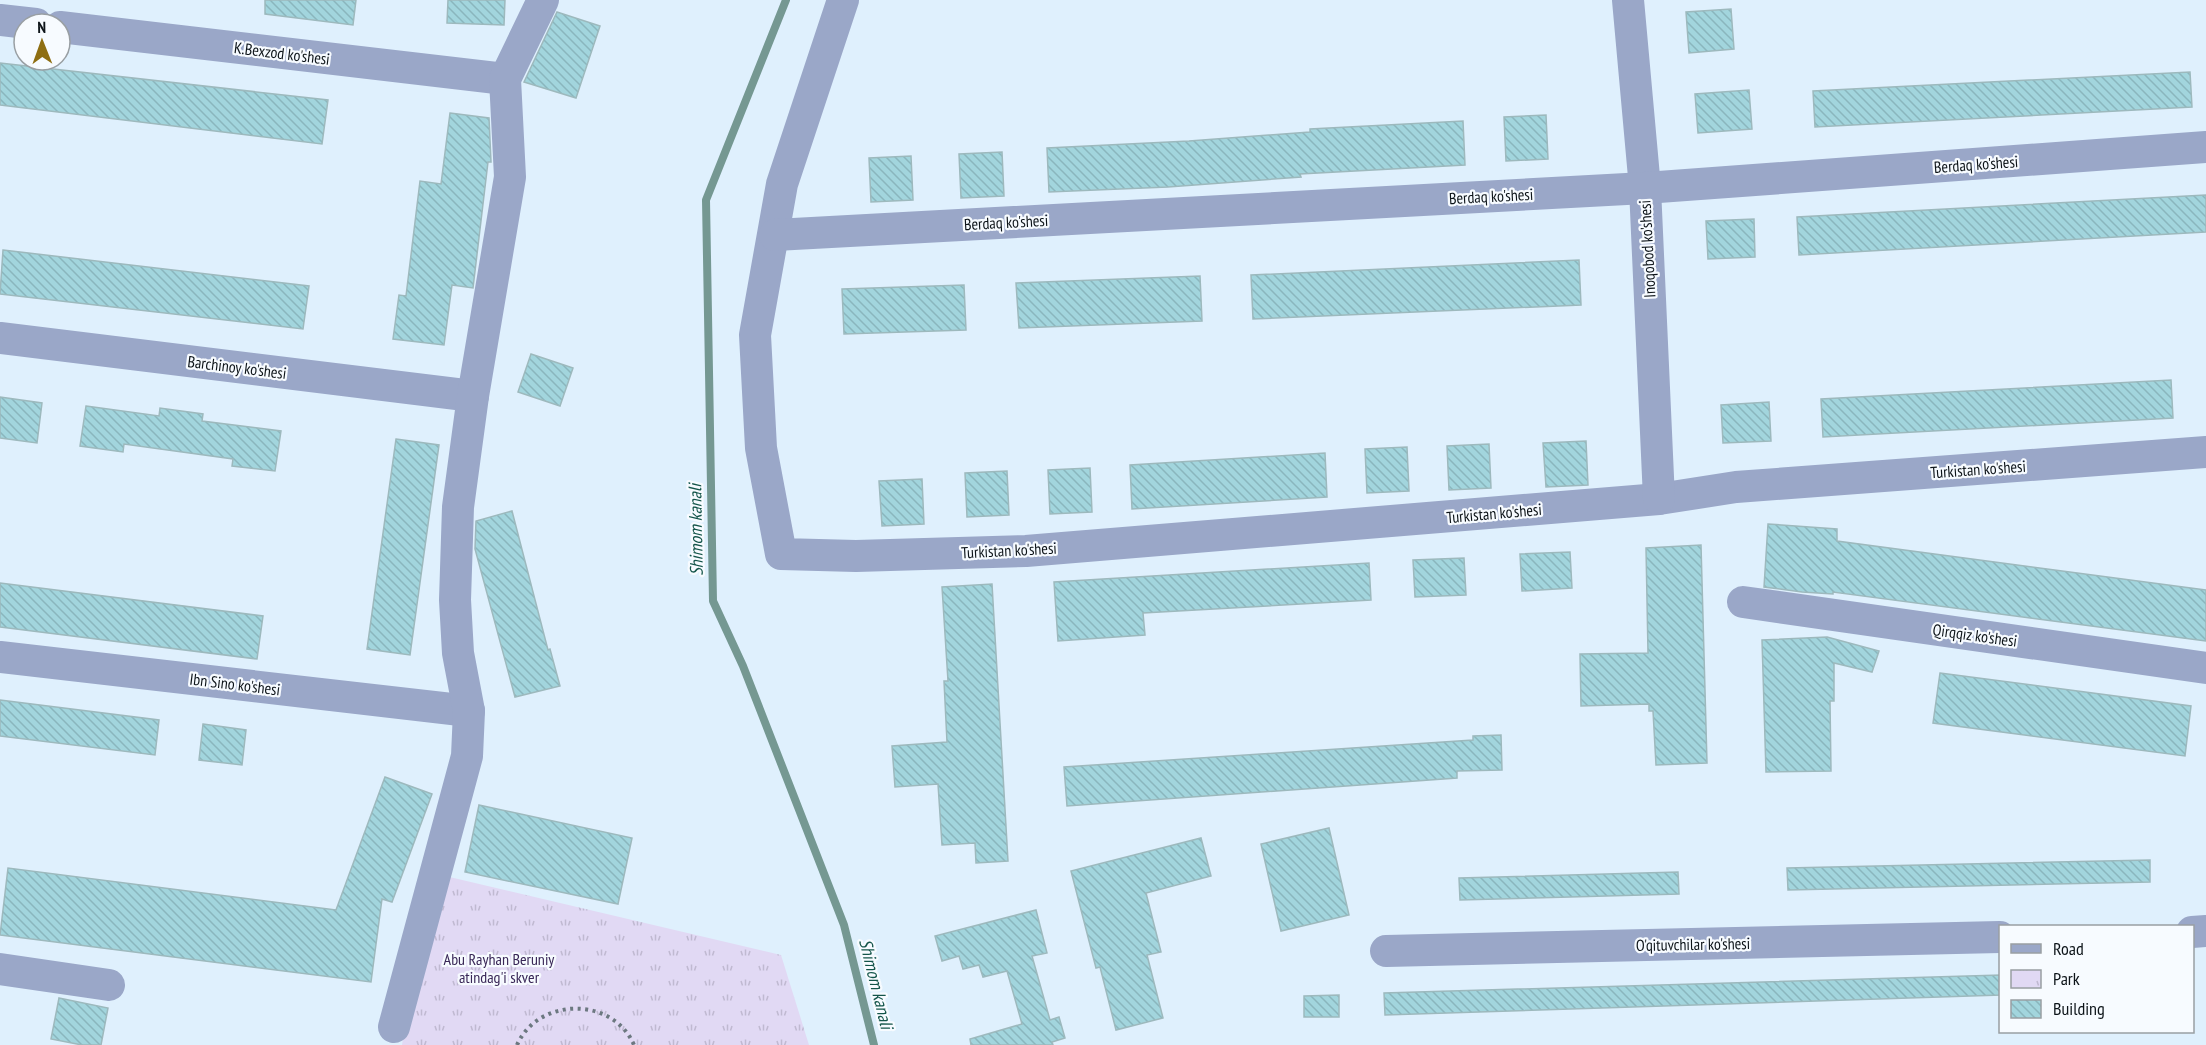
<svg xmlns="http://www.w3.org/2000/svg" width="2206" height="1045" viewBox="0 0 2206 1045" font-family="'PT Sans Narrow',sans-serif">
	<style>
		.park { fill: url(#park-tufts) }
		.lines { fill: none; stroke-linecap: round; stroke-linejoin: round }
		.stream { stroke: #759892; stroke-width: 8 }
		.building { fill: url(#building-back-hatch); stroke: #9db9bd; stroke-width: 1.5 }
		.path { stroke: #6c7880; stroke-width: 4; stroke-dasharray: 3 4.5; stroke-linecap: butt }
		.minor { stroke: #9aa7c8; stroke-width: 32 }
		.labels { text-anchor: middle; stroke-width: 4.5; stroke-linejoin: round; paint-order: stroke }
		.street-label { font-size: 16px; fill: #0d1419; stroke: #f7fbff }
		.park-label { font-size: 16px; fill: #392757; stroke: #f7fbff }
		.water-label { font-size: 18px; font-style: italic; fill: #14554a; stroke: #f7fbff }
	</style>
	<defs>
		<pattern id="park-tufts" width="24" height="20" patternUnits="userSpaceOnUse" patternTransform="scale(1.5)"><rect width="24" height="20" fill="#e1d9f4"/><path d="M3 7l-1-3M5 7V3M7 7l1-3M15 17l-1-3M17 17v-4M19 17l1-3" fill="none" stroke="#c0b9d1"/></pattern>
		<pattern id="building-back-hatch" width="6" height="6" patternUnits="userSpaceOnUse" patternTransform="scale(1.5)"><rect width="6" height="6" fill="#a2d5dd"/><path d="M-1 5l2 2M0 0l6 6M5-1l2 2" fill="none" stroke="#8ab6bd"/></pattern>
	</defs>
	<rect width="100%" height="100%" fill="#dff0fd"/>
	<path class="park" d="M 441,875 L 781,955 L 809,1045 L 402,1045 L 410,997 Z"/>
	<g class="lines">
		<path class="stream" d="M 786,0 L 706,200 L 713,601 L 743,666 L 844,925 L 874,1045"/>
	</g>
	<g class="building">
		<path d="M 265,0 L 356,0 L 353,25 L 265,14 Z"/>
		<path d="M 448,0 L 505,0 L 504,25 L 447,23 Z"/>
		<path d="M 1731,9 L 1734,49 L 1689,53 L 1686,12 Z"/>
		<path d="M 557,12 L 600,26 L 576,98 L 524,82 Z"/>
		<path d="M 0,63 L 328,100 L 322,144 L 0,105 Z"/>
		<path d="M 2190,72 L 2192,107 L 1815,127 L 1813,91 Z"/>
		<path d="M 1749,90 L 1752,129 L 1698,133 L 1695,94 Z"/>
		<path d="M 450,113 L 489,118 L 491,162 L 488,162 L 473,288 L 452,285 L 444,345 L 393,339 L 399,295 L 406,296 L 420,181 L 441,184 Z"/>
		<path d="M 1546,115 L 1548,159 L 1506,161 L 1504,117 Z"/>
		<path d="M 1463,121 L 1465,165 L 1300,174 L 1301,177 L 1168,187 L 1049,192 L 1047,148 L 1189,141 L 1310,132 L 1310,129 Z"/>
		<path d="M 1002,152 L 1004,196 L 961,198 L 959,154 Z"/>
		<path d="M 911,156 L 913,200 L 871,202 L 869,158 Z"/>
		<path d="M 2206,195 L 2206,232 L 1799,255 L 1797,217 Z"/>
		<path d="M 1754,219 L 1755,257 L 1708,259 L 1706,221 Z"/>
		<path d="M 3,250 L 309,286 L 303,329 L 0,294 Z"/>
		<path d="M 1579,260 L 1581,305 L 1253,319 L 1251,275 Z"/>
		<path d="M 1200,276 L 1202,321 L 1019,328 L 1016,283 Z"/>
		<path d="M 964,285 L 966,330 L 844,334 L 842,289 Z"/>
		<path d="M 531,354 L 573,368 L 560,406 L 518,392 Z"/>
		<path d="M 2171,380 L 2173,418 L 1823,437 L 1821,399 Z"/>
		<path d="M 0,397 L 42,403 L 37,443 L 0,438 Z"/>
		<path d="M 1769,402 L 1771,441 L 1723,443 L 1721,405 Z"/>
		<path d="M 86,406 L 159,416 L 160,408 L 203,414 L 202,421 L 281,431 L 275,471 L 232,466 L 233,459 L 124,444 L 123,452 L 80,446 Z"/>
		<path d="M 396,439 L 439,445 L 410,655 L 367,649 Z"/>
		<path d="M 1586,441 L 1588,485 L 1546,487 L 1543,443 Z"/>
		<path d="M 1489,444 L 1491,488 L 1449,490 L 1447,446 Z"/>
		<path d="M 1407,447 L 1409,491 L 1367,493 L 1365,449 Z"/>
		<path d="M 1325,453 L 1327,497 L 1132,509 L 1130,465 Z"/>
		<path d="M 1090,468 L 1092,512 L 1050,514 L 1048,470 Z"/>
		<path d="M 1007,471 L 1009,515 L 967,517 L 965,473 Z"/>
		<path d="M 922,479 L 924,524 L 882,526 L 879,481 Z"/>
		<path d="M 512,511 L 548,650 L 550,649 L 560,686 L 515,697 L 475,549 L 476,521 Z"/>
		<path d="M 1768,524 L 1837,529 L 1837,541 L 2206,590 L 2206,641 L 1833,592 L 1833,594 L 1802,592 L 1764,587 Z"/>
		<path d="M 1701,545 L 1707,763 L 1656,765 L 1653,711 L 1649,711 L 1649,704 L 1581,706 L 1580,654 L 1648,653 L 1646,548 Z"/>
		<path d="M 1570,552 L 1572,588 L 1522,591 L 1520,554 Z"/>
		<path d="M 1464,558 L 1466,595 L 1415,597 L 1413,560 Z"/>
		<path d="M 1369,563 L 1371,600 L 1143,613 L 1145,635 L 1058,641 L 1054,582 Z"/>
		<path d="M 0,583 L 263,616 L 257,659 L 0,627 Z"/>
		<path d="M 992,584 L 1008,861 L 976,863 L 975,843 L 942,845 L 938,784 L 895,787 L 892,746 L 947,742 L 944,681 L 948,681 L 942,587 Z"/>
		<path d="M 1827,637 L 1879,651 L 1872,672 L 1834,663 L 1834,701 L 1830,701 L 1831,771 L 1766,772 L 1762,640 Z"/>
		<path d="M 1940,673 L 2191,706 L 2185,756 L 1933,723 Z"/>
		<path d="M 0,700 L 159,720 L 155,755 L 0,736 Z"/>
		<path d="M 203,724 L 246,730 L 242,765 L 199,760 Z"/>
		<path d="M 1501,735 L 1502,770 L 1457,771 L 1457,778 L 1067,806 L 1064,767 L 1473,740 L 1473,736 Z"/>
		<path d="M 385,777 L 432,794 L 392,902 L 382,899 L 371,982 L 0,935 L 8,868 L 336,910 Z"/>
		<path d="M 479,805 L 632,838 L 618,904 L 465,872 Z"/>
		<path d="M 1329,828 L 1349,915 L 1281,931 L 1261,844 Z"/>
		<path d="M 1201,838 L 1211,876 L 1146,893 L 1161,952 L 1147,955 L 1163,1018 L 1116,1030 L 1100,967 L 1096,968 L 1071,871 Z"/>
		<path d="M 2150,860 L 2150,882 L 1788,890 L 1787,868 Z"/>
		<path d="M 1678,872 L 1679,894 L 1460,900 L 1459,878 Z"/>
		<path d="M 1036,910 L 1047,953 L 1032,956 L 1050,1020 L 1059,1017 L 1065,1038 L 1052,1042 L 1053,1045 L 971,1045 L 970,1039 L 1022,1024 L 1007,971 L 983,977 L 979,965 L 963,969 L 959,956 L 942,961 L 935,936 Z"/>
		<path d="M 2001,975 L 2001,995 L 1385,1015 L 1384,993 Z"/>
		<path d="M 1339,995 L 1339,1017 L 1304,1017 L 1304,996 Z"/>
		<path d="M 59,998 L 108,1008 L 101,1045 L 82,1045 L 51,1039 Z"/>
	</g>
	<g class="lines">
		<path class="path" d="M 517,1045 C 538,997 613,996 634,1045"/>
		<g class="minor">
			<path d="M 843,0 L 782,184 L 755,335 L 761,448 L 781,554 L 856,556 L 1026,551 L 1659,499 L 1736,487 L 2206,452"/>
			<path d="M 1628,0 L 1645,188 L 1659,499"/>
			<path d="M 0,20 L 36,24"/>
			<path d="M 60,27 L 505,79"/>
			<path d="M 775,235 L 1645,188 L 2206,147"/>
			<path d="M 0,338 L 473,396"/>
			<path d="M 1743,602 L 2206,668"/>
			<path d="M 0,657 L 469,711"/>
			<path d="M 2192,932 L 2206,931"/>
			<path d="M 1386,951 L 2000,937"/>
			<path d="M 0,969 L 109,985"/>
			<path d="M 394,1027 L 467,756 L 469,711 L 458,653 L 455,600 L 458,507 L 473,396 L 510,177 L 505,79 L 543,0"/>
		</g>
	</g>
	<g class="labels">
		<g class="street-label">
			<text transform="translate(282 53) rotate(7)" y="6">K.Bexzod ko'shesi</text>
			<text transform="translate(1976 164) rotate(-4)" y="6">Berdaq ko'shesi</text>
			<text transform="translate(1491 196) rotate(-3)" y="6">Berdaq ko'shesi</text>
			<text transform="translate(1006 222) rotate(-3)" y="6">Berdaq ko'shesi</text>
			<text transform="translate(1647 249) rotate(-93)" y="6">Inoqobod ko'shesi</text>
			<text transform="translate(237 367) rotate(7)" y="6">Barchinoy ko'shesi</text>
			<text transform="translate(1978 469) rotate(-4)" y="6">Turkistan ko'shesi</text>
			<text transform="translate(1494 513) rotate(-5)" y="6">Turkistan ko'shesi</text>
			<text transform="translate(1009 550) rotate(-3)" y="6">Turkistan ko'shesi</text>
			<text transform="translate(1975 635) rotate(8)" y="6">Qirqqiz ko'shesi</text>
			<text transform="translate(235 684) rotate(7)" y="6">Ibn Sino ko'shesi</text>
			<text transform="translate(1693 944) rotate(-1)" y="6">O'qituvchilar ko'shesi</text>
		</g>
		<g class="park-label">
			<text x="499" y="965">Abu Rayhan Beruniy<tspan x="499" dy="18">atindag'i skver</tspan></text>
		</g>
		<g class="water-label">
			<text transform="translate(696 530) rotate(-91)" y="6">Shimom kanali</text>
			<text transform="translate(876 984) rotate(76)" y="6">Shimom kanali</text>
		</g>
	</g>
	<rect x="1999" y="925" width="195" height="108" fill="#f7fbff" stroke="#999fa3" stroke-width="1.5"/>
	<rect x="2011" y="944" width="30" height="9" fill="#9aa7c8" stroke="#999fa3" stroke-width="1.5"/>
	<text x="2053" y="955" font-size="18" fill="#0d1419">Road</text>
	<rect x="2011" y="970" width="30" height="18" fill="url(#park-tufts)" stroke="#999fa3" stroke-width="1.5"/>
	<text x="2053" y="985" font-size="18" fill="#0d1419">Park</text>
	<rect x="2011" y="1000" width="30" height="18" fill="url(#building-back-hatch)" stroke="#999fa3" stroke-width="1.5"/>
	<text x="2053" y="1015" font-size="18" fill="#0d1419">Building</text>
	<g transform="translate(42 42) rotate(359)"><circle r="28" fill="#f7fbff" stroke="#999fa3" stroke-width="1.5"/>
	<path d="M0-4.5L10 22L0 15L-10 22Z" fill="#8e6e12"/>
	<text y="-9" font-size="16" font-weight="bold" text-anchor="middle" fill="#0d1419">N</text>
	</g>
</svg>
